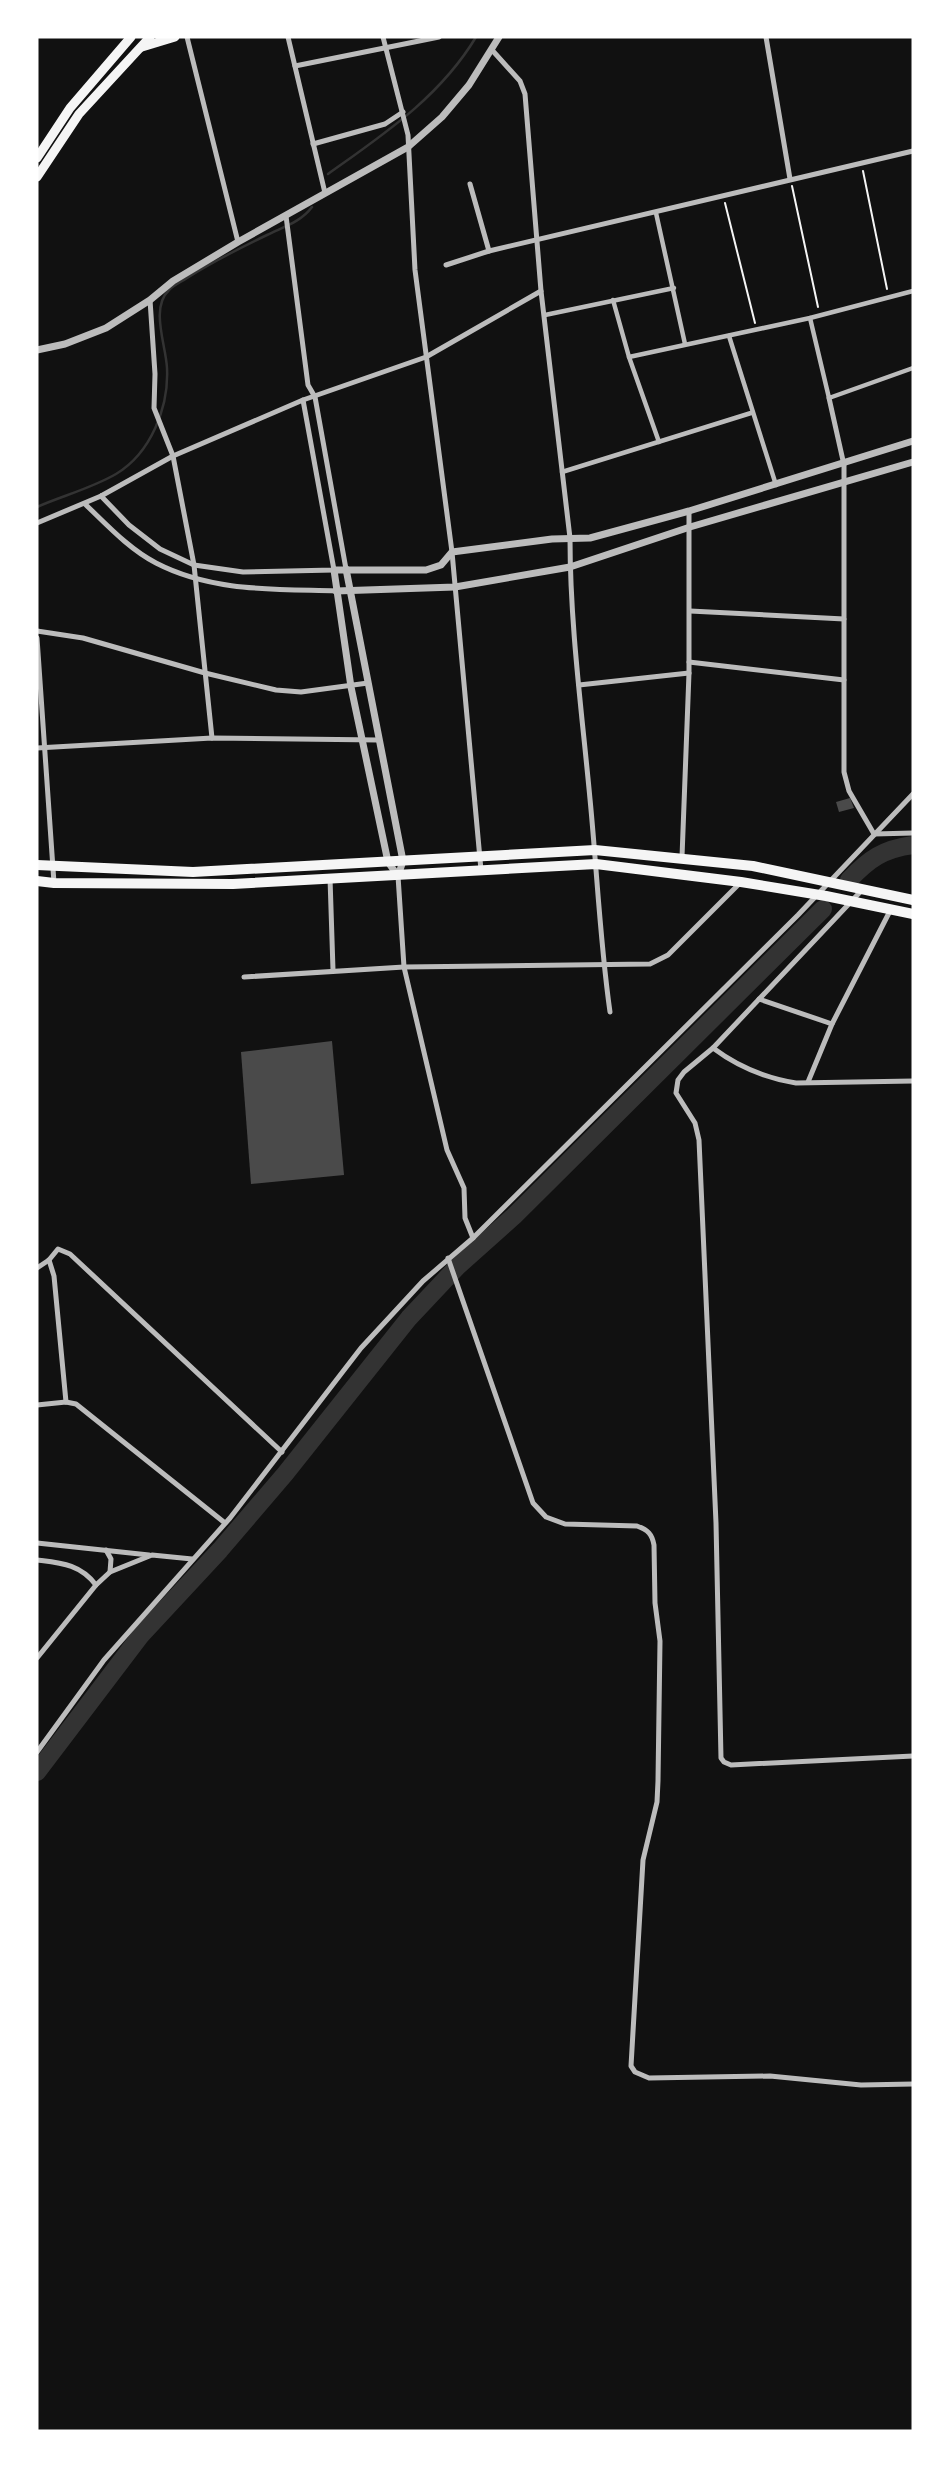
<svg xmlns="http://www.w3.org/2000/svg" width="950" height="2468" viewBox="0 0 950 2468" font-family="'Asap Condensed',sans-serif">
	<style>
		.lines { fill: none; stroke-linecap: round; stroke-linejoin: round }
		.stream { stroke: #333; stroke-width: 2.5 }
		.river { stroke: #333; stroke-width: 18 }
		.building { fill: #4a4a4a }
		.path { stroke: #f5f5f5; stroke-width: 2 }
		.pedestrian { stroke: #bcbcbc; stroke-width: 4.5 }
		.minor { stroke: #bcbcbc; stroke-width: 5 }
		.tertiary { stroke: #bcbcbc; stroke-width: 7 }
		.primary { stroke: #f5f5f5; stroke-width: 9 }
		.trunk { stroke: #f5f5f5; stroke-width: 10 }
	</style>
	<rect width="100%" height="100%" fill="#111"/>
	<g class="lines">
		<g class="stream">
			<path d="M 328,174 C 384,134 440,97 476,37"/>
			<path d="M 37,507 C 62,496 92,488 116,474 C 151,453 169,407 167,368 C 166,345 150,308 169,290 C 174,285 181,282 187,278 C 212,262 240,248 267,235 C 283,227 301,222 312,207"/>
		</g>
		<g class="river">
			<path d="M 849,880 C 869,859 883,849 913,845"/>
			<path d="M 37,1772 L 141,1635 L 220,1550 L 285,1474 L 409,1318 L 457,1267 L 514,1216 L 823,909"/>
		</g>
	</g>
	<g class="building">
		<path d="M 850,798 L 854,808 L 839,812 L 836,802 Z"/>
		<path d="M 332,1041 L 344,1175 L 251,1184 L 241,1052 Z"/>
	</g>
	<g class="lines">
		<g class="path">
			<path d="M 863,171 L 887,289"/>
			<path d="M 792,186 L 818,307"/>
			<path d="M 725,203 L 755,323"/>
		</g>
		<g class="pedestrian">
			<path d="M 656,213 L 685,344"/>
			<path d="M 613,300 L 629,357 L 659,442"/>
			<path d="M 545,315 L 674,288"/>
			<path d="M 810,318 L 829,398 L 913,368"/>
			<path d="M 729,336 L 776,485"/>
			<path d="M 629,357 L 810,318 L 913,291"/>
			<path d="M 562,472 L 751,413"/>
		</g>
		<g class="minor">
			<path d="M 187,37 L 238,242"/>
			<path d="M 288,37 L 325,193"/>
			<path d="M 383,37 L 408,135 L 415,270 L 452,552 L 481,870"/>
			<path d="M 766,37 L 790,179"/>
			<path d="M 492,50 L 520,81 L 525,94 L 541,291 L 570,538 C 570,625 582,713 590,799 C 597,871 600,942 610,1012"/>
			<path d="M 295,66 L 439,37"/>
			<path d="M 313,144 L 385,124 L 403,112"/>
			<path d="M 470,184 L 489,251"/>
			<path d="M 286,216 L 308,385 L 315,397 L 346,569"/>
			<path d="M 446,265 L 489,251 L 913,151"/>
			<path d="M 150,300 L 155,374 L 154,408 L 173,456 L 194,565 L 212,738"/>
			<path d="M 829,398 L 844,465 L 844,772 L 849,791 L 874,834"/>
			<path d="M 101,496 L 129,525 L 160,549 L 194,565 L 243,572 L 334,570 L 303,400"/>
			<path d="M 85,504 C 107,525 129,549 156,563 C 212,592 274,589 336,591"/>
			<path d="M 37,523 L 101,496 L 173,456 L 303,400 L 426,357 L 541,291"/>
			<path d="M 690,611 L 844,619"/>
			<path d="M 37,631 L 83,638 L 205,673 L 276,690 L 301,692 L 368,683"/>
			<path d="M 37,638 L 54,883"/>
			<path d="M 689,662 L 844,680"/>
			<path d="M 579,685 L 689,673"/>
			<path d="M 37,748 L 212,738 L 378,740"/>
			<path d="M 874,834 L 913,833"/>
			<path d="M 682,857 L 689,673 L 689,511"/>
			<path d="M 398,876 L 404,967 L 447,1150 L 464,1188 L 465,1218 L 473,1238"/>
			<path d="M 330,878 L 333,970"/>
			<path d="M 862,890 L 713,1048 L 684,1072 L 678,1080 L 676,1093 L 695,1123 L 699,1140 L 716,1523 L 721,1758 L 724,1762 L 731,1765 L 913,1756"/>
			<path d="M 244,977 L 404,967 L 650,964 L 668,955 L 741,882"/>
			<path d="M 759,999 L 832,1024"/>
			<path d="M 713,1048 C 737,1066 765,1078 796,1083 L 913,1081"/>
			<path d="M 808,1082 L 832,1024 L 891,909"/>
			<path d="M 448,1258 L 533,1503 L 546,1517 L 565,1524 L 637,1526 C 648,1530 652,1534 654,1545 L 655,1603 L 660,1641 L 658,1781 L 657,1802 L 643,1860 L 631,2066 L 635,2072 L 649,2078 L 770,2076 L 861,2085 L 913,2084"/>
			<path d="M 49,1260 L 54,1276 L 66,1402"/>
			<path d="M 37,1268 L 49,1260 L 58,1249 L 70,1254 L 282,1452"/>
			<path d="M 37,1405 L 66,1402 L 76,1404 L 225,1523"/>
			<path d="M 37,1543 L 149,1555"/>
			<path d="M 106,1550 L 111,1559 L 110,1572"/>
			<path d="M 37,1560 C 61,1563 80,1564 96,1585"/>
			<path d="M 37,1658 L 96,1585 L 110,1572 L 152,1555 L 192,1559"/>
			<path d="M 37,1752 L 104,1660 L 230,1518 L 361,1348 L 423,1281 L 473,1238 L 798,915 L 913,794"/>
		</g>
		<g class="tertiary">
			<path d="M 37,350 L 65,344 L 106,328 L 150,300 L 173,281 L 238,242 L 408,147 L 442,117 L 469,85 L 499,37"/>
			<path d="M 346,569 L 403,861 L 398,876"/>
			<path d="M 336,591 L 455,587 L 570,567 L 690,527 L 913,462"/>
			<path d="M 398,876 L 388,862 L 351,687 L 334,570 L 426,570 L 441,565 L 452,552 L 552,539 L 590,538 L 689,511 L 913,441"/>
		</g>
		<g class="primary">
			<path d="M 142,47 L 175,37"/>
			<path d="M 37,158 L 70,108 L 131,37"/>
			<path d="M 37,177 L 79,114 L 150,37"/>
		</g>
		<g class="trunk">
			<path d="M 37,865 L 193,872 L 595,850 L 753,866 L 913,900"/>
			<path d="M 37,881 L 54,883 L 233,884 L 596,864 L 741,882 L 826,896 L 913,914"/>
		</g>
	</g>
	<rect width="950" height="2468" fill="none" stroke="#ffffff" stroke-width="77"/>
</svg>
